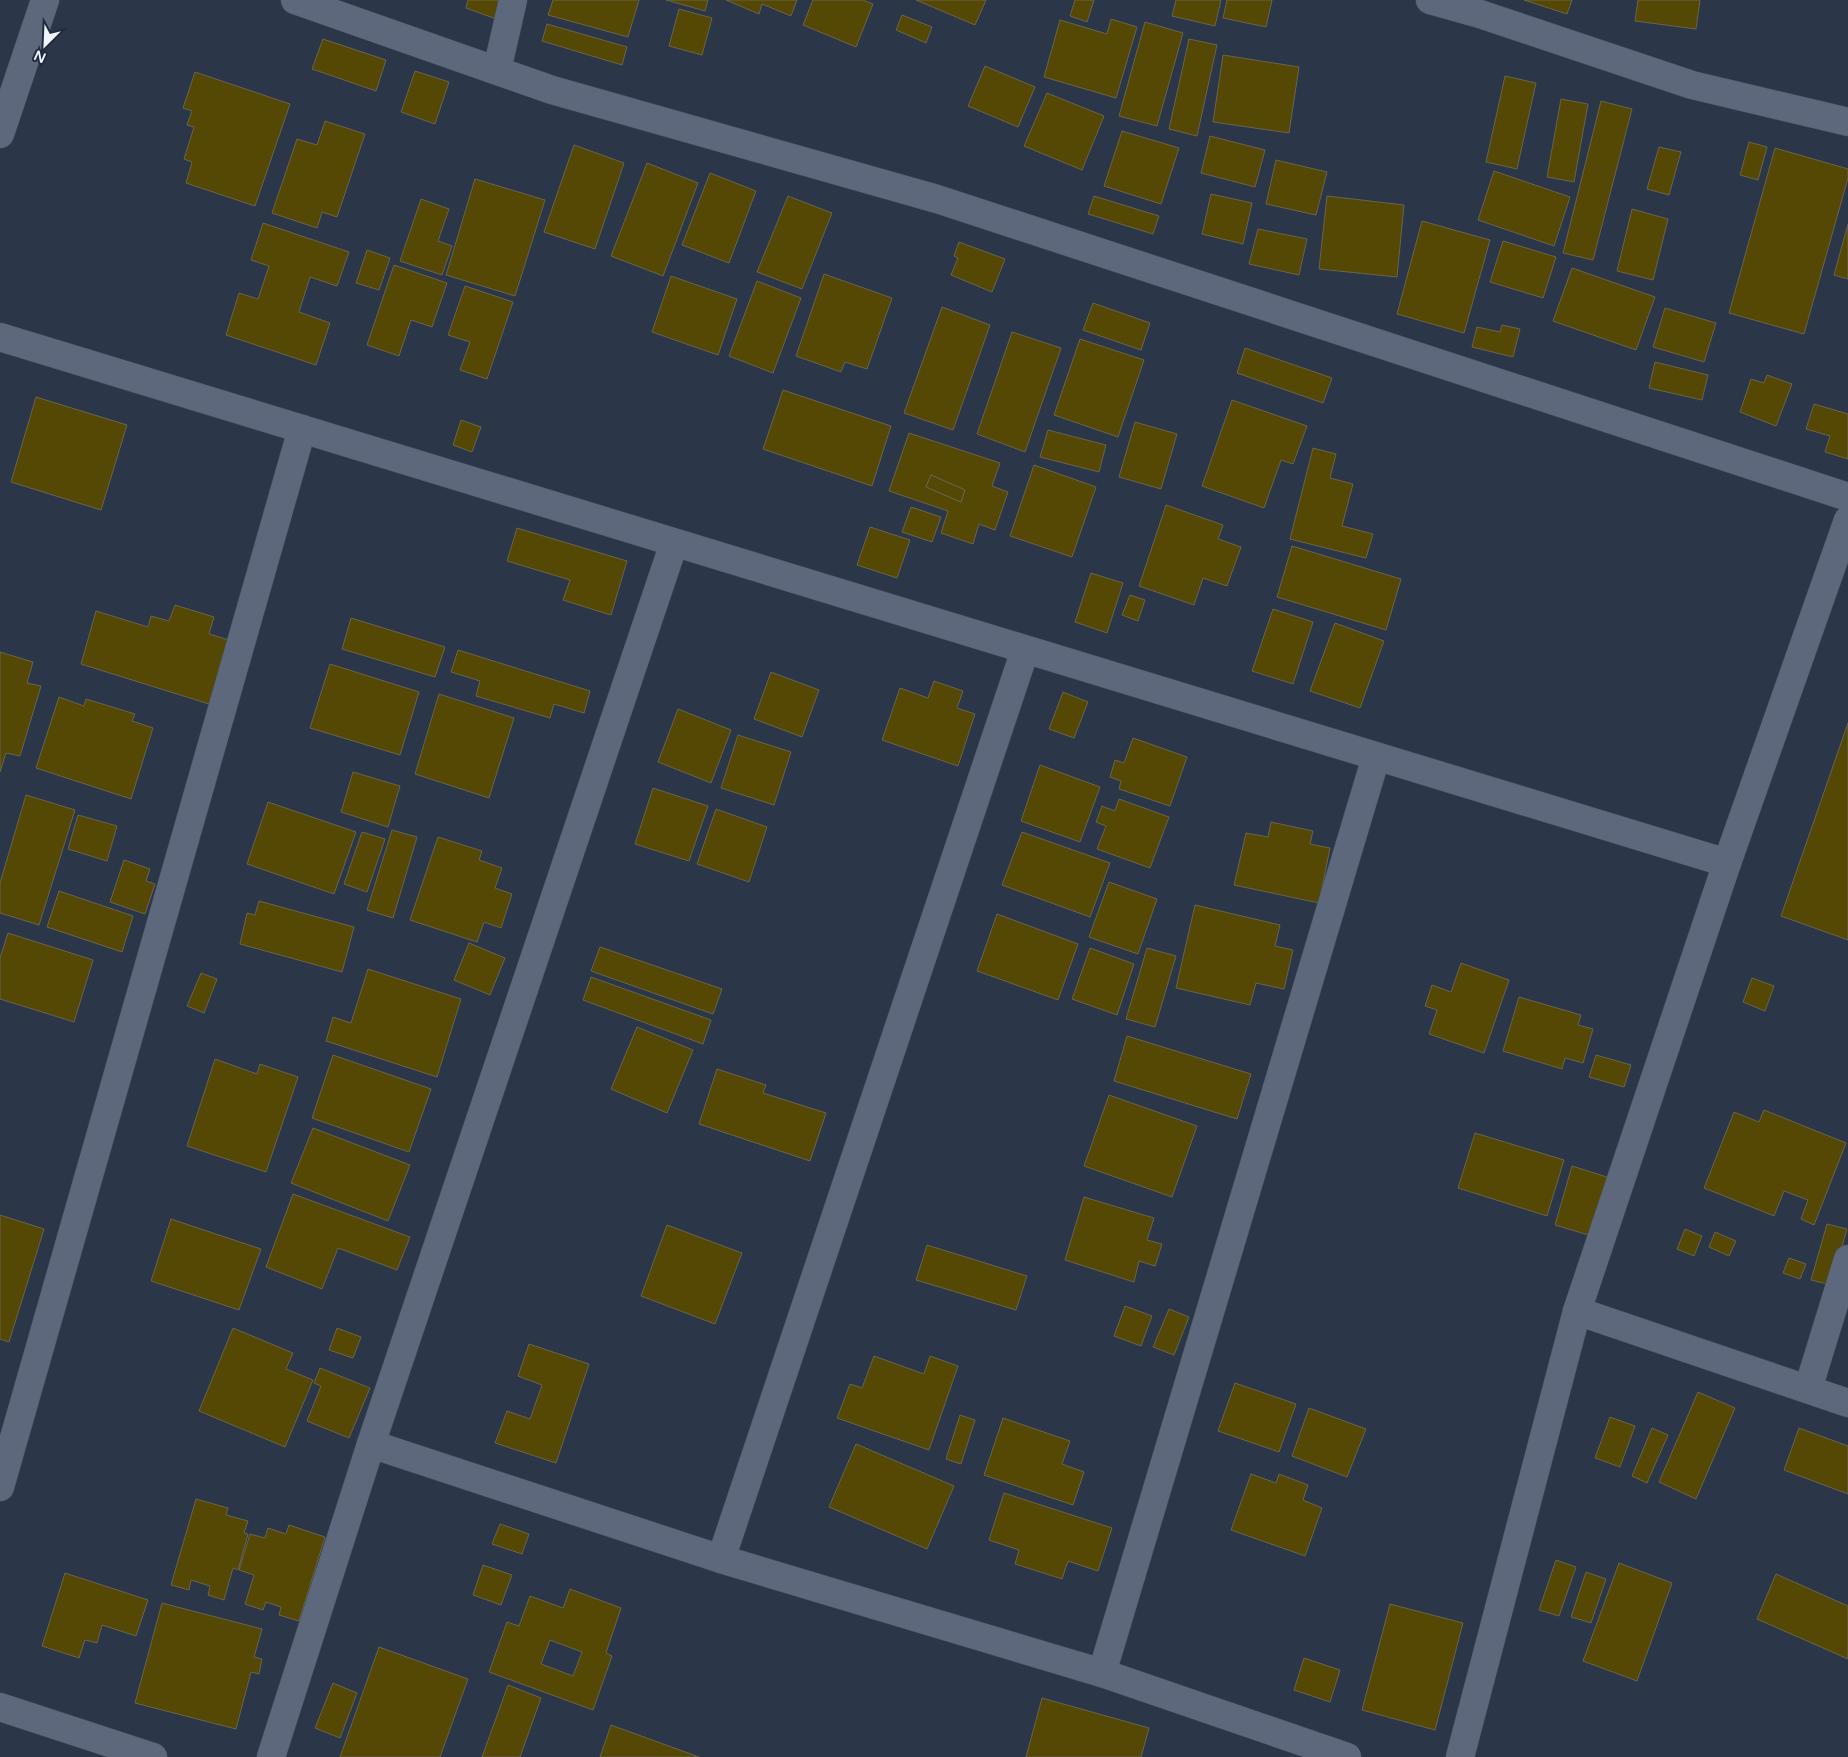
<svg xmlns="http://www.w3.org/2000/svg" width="1848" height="1757" viewBox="0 0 1848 1757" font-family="'Varela Round',sans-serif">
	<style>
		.building { fill: #544804; stroke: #69644c; fill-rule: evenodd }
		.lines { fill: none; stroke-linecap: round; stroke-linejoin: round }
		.minor-casing { stroke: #495160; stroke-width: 29 }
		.minor { stroke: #5d687d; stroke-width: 28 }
	</style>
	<rect width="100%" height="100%" fill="#2c3649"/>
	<g class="building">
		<path d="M 468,0 L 506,0 L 499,20 L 466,8 Z"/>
		<path d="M 553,0 L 639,0 L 628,37 L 548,15 Z"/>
		<path d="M 666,0 L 708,0 L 705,11 Z"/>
		<path d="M 726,0 L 797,0 L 791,16 L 762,4 L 759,14 Z"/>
		<path d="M 813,0 L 863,0 L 873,4 L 856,47 L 803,25 Z"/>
		<path d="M 916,0 L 986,0 L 975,25 Z"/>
		<path d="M 1075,0 L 1094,0 L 1087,22 L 1070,16 Z"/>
		<path d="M 1176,0 L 1221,0 L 1215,26 L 1172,16 Z"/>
		<path d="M 1227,0 L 1272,0 L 1266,27 L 1223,18 Z"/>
		<path d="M 1524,0 L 1572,0 L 1567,14 Z"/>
		<path d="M 1638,0 L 1700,0 L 1696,29 L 1635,21 Z"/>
		<path d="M 679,9 L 712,18 L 702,55 L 669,46 Z"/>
		<path d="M 902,15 L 932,27 L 926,43 L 896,30 Z"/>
		<path d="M 1111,19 L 1137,27 L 1116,98 L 1044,77 L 1060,20 L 1107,34 Z"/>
		<path d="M 1145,22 L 1183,33 L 1157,126 L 1119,116 Z"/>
		<path d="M 547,24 L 627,47 L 622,65 L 542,41 Z"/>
		<path d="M 323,39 L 386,60 L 376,91 L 312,69 Z"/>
		<path d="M 1189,39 L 1217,45 L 1197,136 L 1169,129 Z"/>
		<path d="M 1223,55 L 1299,67 L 1289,133 L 1213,122 Z"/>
		<path d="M 985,66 L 1035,87 L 1018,127 L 968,106 Z"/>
		<path d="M 415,71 L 449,82 L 435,124 L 401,112 Z"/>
		<path d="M 195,72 L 290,104 L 255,206 L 186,183 L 192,162 L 184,159 L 194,127 L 187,125 L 192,111 L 183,108 Z"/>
		<path d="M 1505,76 L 1536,83 L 1517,169 L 1486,162 Z"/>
		<path d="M 1047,93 L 1104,116 L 1082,170 L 1024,146 Z"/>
		<path d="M 1561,99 L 1588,104 L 1574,182 L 1547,177 Z"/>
		<path d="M 1601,101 L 1632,109 L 1593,260 L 1563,253 Z"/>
		<path d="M 325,121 L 365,134 L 337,217 L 322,212 L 317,228 L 272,213 L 297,139 L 317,145 Z"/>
		<path d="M 1122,131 L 1179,148 L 1161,204 L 1104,186 Z"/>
		<path d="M 1210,136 L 1265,150 L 1255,187 L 1201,173 Z"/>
		<path d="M 1749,142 L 1767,147 L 1758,180 L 1740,175 Z"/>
		<path d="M 574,145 L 624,163 L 595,249 L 544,232 Z"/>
		<path d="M 1659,147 L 1681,152 L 1669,195 L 1647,189 Z"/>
		<path d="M 1775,148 L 1848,169 L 1848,178 L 1804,334 L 1729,313 Z"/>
		<path d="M 1276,160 L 1327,172 L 1316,215 L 1266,204 Z"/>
		<path d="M 647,163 L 698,183 L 663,276 L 611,256 Z"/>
		<path d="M 1494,171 L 1570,197 L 1554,246 L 1478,220 Z"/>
		<path d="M 710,173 L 756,191 L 729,263 L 682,245 Z"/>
		<path d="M 475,179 L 545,200 L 515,296 L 446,275 Z"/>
		<path d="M 1211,194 L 1252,203 L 1243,244 L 1202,234 Z"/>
		<path d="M 788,196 L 832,213 L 802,289 L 757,272 Z"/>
		<path d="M 1094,196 L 1159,216 L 1153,234 L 1088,214 Z"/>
		<path d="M 1327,196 L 1404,205 L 1397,277 L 1319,269 Z"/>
		<path d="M 421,199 L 449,209 L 438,241 L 452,246 L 442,275 L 400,261 Z"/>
		<path d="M 1632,209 L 1668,219 L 1653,280 L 1617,271 Z"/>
		<path d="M 1422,221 L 1490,240 L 1464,333 L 1397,314 Z"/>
		<path d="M 263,223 L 349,252 L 337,286 L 310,277 L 299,312 L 330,323 L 316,365 L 226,335 L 239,293 L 258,299 L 269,266 L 251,260 Z"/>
		<path d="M 1848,224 L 1848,279 L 1834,275 Z"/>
		<path d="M 1258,229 L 1307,239 L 1299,275 L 1249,264 Z"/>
		<path d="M 1503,241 L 1556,257 L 1543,298 L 1490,282 Z"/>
		<path d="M 959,242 L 1005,259 L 992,292 L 951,275 L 958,258 L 954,256 Z"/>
		<path d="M 367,250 L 390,258 L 379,290 L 356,283 Z"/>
		<path d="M 394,265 L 447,283 L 432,327 L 411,320 L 399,356 L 367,345 Z"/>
		<path d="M 1572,268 L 1655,297 L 1636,350 L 1553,321 Z"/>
		<path d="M 824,274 L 892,298 L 867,369 L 845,362 L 841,372 L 796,356 Z"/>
		<path d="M 671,276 L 737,299 L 718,355 L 652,332 Z"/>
		<path d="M 757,281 L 801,298 L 773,373 L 729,356 Z"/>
		<path d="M 465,286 L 513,302 L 487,379 L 460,370 L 470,342 L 448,335 Z"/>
		<path d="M 1093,303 L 1150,323 L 1141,350 L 1083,330 Z"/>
		<path d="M 942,307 L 990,325 L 953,430 L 904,413 Z"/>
		<path d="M 1665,308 L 1716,323 L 1704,362 L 1653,347 Z"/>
		<path d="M 1502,325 L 1520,329 L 1513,357 L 1472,347 L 1477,327 L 1500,332 Z"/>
		<path d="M 1012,332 L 1061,348 L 1025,452 L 977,434 Z"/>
		<path d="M 1080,339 L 1144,360 L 1118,437 L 1054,415 Z"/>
		<path d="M 1245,348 L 1332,378 L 1323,403 L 1237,373 Z"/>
		<path d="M 1655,362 L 1708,375 L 1702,400 L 1649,388 Z"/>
		<path d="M 1767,375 L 1792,384 L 1776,426 L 1740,412 L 1751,379 L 1764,383 Z"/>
		<path d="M 783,390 L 891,426 L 872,486 L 763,449 Z"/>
		<path d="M 36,397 L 127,425 L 101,510 L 11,482 Z"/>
		<path d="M 1232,400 L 1307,426 L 1293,464 L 1281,460 L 1264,508 L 1202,486 Z"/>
		<path d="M 1814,404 L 1848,414 L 1848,459 L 1825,452 L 1830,436 L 1806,429 Z"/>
		<path d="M 461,420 L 481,427 L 472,452 L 453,445 Z"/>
		<path d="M 1135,422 L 1177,434 L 1161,489 L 1119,477 Z"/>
		<path d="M 1048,430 L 1106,445 L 1099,472 L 1040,457 Z"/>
		<path d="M 909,433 L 1000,463 L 992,486 L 1008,492 L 995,530 L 979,524 L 973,544 L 941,533 L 948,511 L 889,491 ZM 931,475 L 965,490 L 961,502 L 926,487 Z"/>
		<path d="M 1313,448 L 1336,454 L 1330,478 L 1353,484 L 1342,526 L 1373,534 L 1366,558 L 1290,539 Z"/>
		<path d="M 1034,465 L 1096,487 L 1072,557 L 1010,536 Z"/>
		<path d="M 931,475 L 965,490 L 961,502 L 926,487 Z"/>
		<path d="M 1166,505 L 1223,525 L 1218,539 L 1241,547 L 1227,586 L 1203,578 L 1194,605 L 1139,586 Z"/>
		<path d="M 911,507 L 941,517 L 932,542 L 902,532 Z"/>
		<path d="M 870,527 L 910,540 L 897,578 L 857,565 Z"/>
		<path d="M 517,528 L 627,561 L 611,615 L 563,600 L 570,580 L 507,561 Z"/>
		<path d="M 1292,546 L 1401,579 L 1386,630 L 1277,597 Z"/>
		<path d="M 1091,573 L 1123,583 L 1107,633 L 1075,622 Z"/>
		<path d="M 1130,595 L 1145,600 L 1138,621 L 1122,615 Z"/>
		<path d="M 175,605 L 214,617 L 209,634 L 229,640 L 209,704 L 81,664 L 96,611 L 148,627 L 151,616 L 169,621 Z"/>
		<path d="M 1273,609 L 1313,622 L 1293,684 L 1252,671 Z"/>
		<path d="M 351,618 L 445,647 L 435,677 L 342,649 Z"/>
		<path d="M 1335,623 L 1384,641 L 1360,708 L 1310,691 Z"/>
		<path d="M 458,650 L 590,691 L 584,713 L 554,704 L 550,718 L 476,696 L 480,681 L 451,672 Z"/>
		<path d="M 0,652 L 33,662 L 27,683 L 41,686 L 20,756 L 6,753 L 0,772 Z"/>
		<path d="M 330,664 L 419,692 L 400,755 L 310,728 Z"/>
		<path d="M 771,672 L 819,690 L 802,737 L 754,719 Z"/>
		<path d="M 934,681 L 963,691 L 957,708 L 975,714 L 958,766 L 882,740 L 900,688 L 928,698 Z"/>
		<path d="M 1063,692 L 1088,702 L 1074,738 L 1049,729 Z"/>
		<path d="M 439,694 L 514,718 L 489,798 L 415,774 Z"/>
		<path d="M 59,697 L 84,706 L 86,699 L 135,714 L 132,721 L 153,728 L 131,799 L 36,768 Z"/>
		<path d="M 678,709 L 731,730 L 711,783 L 658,762 Z"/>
		<path d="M 1848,723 L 1848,940 L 1781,916 Z"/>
		<path d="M 738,735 L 791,752 L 774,805 L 721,788 Z"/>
		<path d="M 1133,738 L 1187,757 L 1170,806 L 1119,789 L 1121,781 L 1110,777 L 1115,760 L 1124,763 Z"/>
		<path d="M 1040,765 L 1100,787 L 1080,842 L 1021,821 Z"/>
		<path d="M 353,772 L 400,786 L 388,827 L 341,812 Z"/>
		<path d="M 653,788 L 708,806 L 689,861 L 635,844 Z"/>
		<path d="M 26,795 L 75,810 L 39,925 L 0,913 L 0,883 Z"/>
		<path d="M 1119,799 L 1169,817 L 1150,868 L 1097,849 L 1106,826 L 1096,822 L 1102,806 L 1115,811 Z"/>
		<path d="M 268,802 L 356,832 L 334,894 L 247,864 Z"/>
		<path d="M 716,809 L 767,827 L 749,882 L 697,864 Z"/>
		<path d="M 78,815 L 117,826 L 107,861 L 68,849 Z"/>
		<path d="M 1271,822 L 1313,831 L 1310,844 L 1330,848 L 1319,903 L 1234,885 L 1246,833 L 1268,837 Z"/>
		<path d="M 392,830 L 417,837 L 393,918 L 367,910 Z"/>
		<path d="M 362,832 L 385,839 L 367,892 L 344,884 Z"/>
		<path d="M 1022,832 L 1110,863 L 1090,917 L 1002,885 Z"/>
		<path d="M 438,837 L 482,851 L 479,860 L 502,868 L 495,888 L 512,894 L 501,928 L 484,922 L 477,942 L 410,920 Z"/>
		<path d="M 124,860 L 150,869 L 146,881 L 155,884 L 145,914 L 110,902 Z"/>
		<path d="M 1109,882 L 1157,899 L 1138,954 L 1089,937 Z"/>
		<path d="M 59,891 L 133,916 L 122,952 L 47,927 Z"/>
		<path d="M 259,901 L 354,927 L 342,972 L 240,944 L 247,913 L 255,915 Z"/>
		<path d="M 1195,905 L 1280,925 L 1275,946 L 1293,950 L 1284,989 L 1256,983 L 1250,1005 L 1176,988 Z"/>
		<path d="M 997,914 L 1078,944 L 1058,1000 L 977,971 Z"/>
		<path d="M 8,933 L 93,960 L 74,1022 L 0,999 L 0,958 Z"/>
		<path d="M 469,943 L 505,958 L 490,995 L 454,980 Z"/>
		<path d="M 600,947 L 722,989 L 713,1014 L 591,971 Z"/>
		<path d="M 1090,948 L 1134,964 L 1117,1015 L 1072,999 Z"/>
		<path d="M 1147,948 L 1176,956 L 1155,1027 L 1126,1019 Z"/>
		<path d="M 1461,963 L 1509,980 L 1484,1053 L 1429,1034 L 1437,1010 L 1425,1006 L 1432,985 L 1451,992 Z"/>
		<path d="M 368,969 L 461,999 L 437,1077 L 326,1041 L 333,1017 L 351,1023 Z"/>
		<path d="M 201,973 L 217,979 L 204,1013 L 187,1006 Z"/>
		<path d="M 591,977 L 711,1020 L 703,1044 L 583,1000 Z"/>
		<path d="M 1752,978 L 1774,986 L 1765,1011 L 1743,1002 Z"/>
		<path d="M 1519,997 L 1581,1015 L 1578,1025 L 1593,1029 L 1583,1063 L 1565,1058 L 1562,1069 L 1503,1051 Z"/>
		<path d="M 637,1027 L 693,1050 L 667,1113 L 611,1089 Z"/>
		<path d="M 1127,1036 L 1251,1074 L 1237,1119 L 1114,1081 Z"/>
		<path d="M 333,1055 L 431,1089 L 409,1152 L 312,1118 Z"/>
		<path d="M 1596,1055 L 1631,1065 L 1624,1087 L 1589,1077 Z"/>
		<path d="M 215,1059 L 257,1074 L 260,1064 L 298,1077 L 266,1172 L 187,1146 Z"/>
		<path d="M 717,1069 L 766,1085 L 763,1093 L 826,1113 L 810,1161 L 699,1124 Z"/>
		<path d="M 1109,1095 L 1197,1126 L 1172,1197 L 1084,1166 Z"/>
		<path d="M 1764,1110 L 1846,1143 L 1814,1225 L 1801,1219 L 1808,1200 L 1784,1191 L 1774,1216 L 1704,1188 L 1734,1112 L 1759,1122 Z"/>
		<path d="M 313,1128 L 410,1165 L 388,1221 L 291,1183 Z"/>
		<path d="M 1475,1133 L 1564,1160 L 1547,1216 L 1458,1188 Z"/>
		<path d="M 1572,1166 L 1610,1178 L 1592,1236 L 1555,1225 Z"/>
		<path d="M 293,1194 L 410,1237 L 397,1270 L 338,1248 L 322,1289 L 266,1267 Z"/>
		<path d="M 1084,1197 L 1154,1218 L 1147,1240 L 1162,1244 L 1155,1266 L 1139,1261 L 1134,1282 L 1065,1260 Z"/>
		<path d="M 0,1215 L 44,1229 L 9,1342 L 0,1339 Z"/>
		<path d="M 171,1219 L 261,1249 L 239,1310 L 151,1281 Z"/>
		<path d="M 1827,1224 L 1847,1229 L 1831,1285 L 1811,1280 Z"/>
		<path d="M 667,1225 L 742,1253 L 715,1324 L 641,1296 Z"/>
		<path d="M 1685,1229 L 1702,1236 L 1694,1256 L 1677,1249 Z"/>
		<path d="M 1715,1232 L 1736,1241 L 1729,1256 L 1709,1247 Z"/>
		<path d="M 927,1245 L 1027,1276 L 1016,1310 L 916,1280 Z"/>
		<path d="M 1789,1258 L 1806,1264 L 1800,1279 L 1783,1273 Z"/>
		<path d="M 1125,1306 L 1152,1316 L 1141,1346 L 1114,1336 Z"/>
		<path d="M 1169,1309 L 1189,1317 L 1174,1355 L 1153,1347 Z"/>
		<path d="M 233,1328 L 293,1353 L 286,1369 L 313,1380 L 285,1447 L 199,1411 Z"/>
		<path d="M 337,1328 L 361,1337 L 353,1358 L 329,1350 Z"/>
		<path d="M 529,1344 L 589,1364 L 556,1463 L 495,1443 L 507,1411 L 530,1419 L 542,1385 L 518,1376 Z"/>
		<path d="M 874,1356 L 924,1374 L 930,1356 L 958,1366 L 929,1450 L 837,1418 L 850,1384 L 862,1388 Z"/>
		<path d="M 320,1368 L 370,1388 L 349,1438 L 307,1421 L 321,1386 L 314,1383 Z"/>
		<path d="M 1235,1383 L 1296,1404 L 1279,1452 L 1218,1431 Z"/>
		<path d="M 1698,1392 L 1735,1408 L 1696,1499 L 1659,1482 Z"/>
		<path d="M 1309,1408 L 1366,1429 L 1347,1477 L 1292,1456 Z"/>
		<path d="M 960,1415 L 975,1420 L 961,1464 L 946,1459 Z"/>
		<path d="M 1610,1417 L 1635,1426 L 1620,1467 L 1595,1458 Z"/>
		<path d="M 1003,1418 L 1070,1441 L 1062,1464 L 1084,1472 L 1073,1505 L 984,1475 Z"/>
		<path d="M 1652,1428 L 1668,1435 L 1647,1483 L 1632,1476 Z"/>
		<path d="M 1799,1428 L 1848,1446 L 1848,1494 L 1784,1470 Z"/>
		<path d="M 856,1444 L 954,1486 L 927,1549 L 829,1507 Z"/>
		<path d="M 1251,1474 L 1276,1483 L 1279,1474 L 1308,1485 L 1303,1500 L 1322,1508 L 1305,1556 L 1231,1530 Z"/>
		<path d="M 1004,1493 L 1112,1528 L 1098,1571 L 1068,1561 L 1062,1579 L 1015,1564 L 1019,1550 L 989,1540 Z"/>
		<path d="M 196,1499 L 228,1508 L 226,1515 L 248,1521 L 244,1533 L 248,1534 L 238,1570 L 233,1568 L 224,1600 L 208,1595 L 210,1586 L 191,1580 L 189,1590 L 171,1585 Z"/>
		<path d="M 500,1524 L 529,1534 L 522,1554 L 492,1544 Z"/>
		<path d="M 289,1525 L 325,1537 L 299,1621 L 279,1615 L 281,1607 L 266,1602 L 263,1610 L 245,1604 L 254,1575 L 239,1570 L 250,1534 L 265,1538 L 268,1528 L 286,1534 Z"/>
		<path d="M 1556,1560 L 1576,1567 L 1559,1616 L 1539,1610 Z"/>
		<path d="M 1619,1563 L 1672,1583 L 1637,1681 L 1583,1661 Z"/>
		<path d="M 483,1565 L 512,1575 L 501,1605 L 473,1595 Z"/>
		<path d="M 1586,1572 L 1606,1579 L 1591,1623 L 1571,1617 Z"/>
		<path d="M 65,1573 L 148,1600 L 136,1636 L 102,1625 L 97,1643 L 85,1640 L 79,1658 L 42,1646 Z"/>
		<path d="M 1776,1574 L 1848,1606 L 1848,1659 L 1757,1619 Z"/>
		<path d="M 570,1589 L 621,1608 L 606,1653 L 612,1656 L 593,1710 L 489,1672 L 507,1622 L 519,1626 L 530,1596 L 563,1608 ZM 550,1640 L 582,1652 L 573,1676 L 541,1664 Z"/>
		<path d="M 162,1603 L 262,1629 L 254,1657 L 262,1659 L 259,1674 L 251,1672 L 236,1729 L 135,1703 Z"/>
		<path d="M 1390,1604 L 1463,1623 L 1435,1730 L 1362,1710 Z"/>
		<path d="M 379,1647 L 468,1679 L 440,1757 L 340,1757 Z"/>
		<path d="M 1304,1658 L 1340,1670 L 1330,1702 L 1294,1690 Z"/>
		<path d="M 333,1683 L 357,1693 L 340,1738 L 315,1728 Z"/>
		<path d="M 508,1685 L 541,1698 L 520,1757 L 482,1757 Z"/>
		<path d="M 1042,1698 L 1149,1728 L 1141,1757 L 1026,1757 Z"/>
		<path d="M 611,1725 L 699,1757 L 600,1757 Z"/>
	</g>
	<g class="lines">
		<defs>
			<g id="minor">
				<path d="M 295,0 L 552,90 L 937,199 L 1848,497"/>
				<path d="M 1430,0 L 1480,14 L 1692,85 L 1848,122"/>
				<path d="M 497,70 L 513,0"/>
				<path d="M 0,134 L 45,0"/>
				<path d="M 0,337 L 1727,863"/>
				<path d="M 1577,1311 L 1848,1403"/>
				<path d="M 1808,1389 L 1848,1259"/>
				<path d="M 371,1444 L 721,1559 L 1102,1673 L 1347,1757"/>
				<path d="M 0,1487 L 302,429"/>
				<path d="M 721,1559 L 1025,650"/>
				<path d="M 1102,1673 L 1376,757"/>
				<path d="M 0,1707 L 153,1757"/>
				<path d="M 271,1757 L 371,1444 L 674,543"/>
				<path d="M 1460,1757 L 1577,1311 L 1727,863 L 1848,520"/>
			</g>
		</defs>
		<use href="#minor" class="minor-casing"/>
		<use href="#minor" class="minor"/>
	</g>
	<g transform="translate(45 45) rotate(204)" stroke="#222b3e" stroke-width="4" paint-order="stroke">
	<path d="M0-4L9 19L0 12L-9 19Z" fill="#f0f5ff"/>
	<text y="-8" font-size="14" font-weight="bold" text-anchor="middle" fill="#f0f5ff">N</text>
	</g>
</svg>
